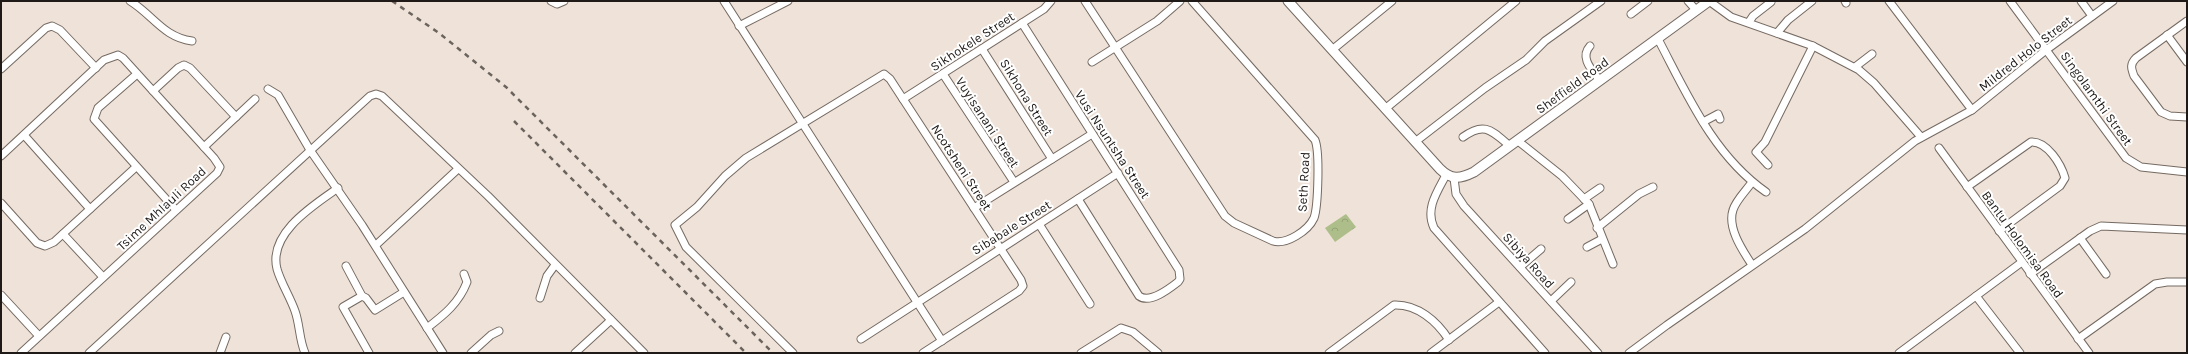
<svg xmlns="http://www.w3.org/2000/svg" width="2188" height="354" viewBox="0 0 2188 354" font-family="Karla,sans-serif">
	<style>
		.park { fill: url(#park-crowns) }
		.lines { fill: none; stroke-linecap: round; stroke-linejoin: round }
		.minor-casing { stroke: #756a62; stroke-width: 9 }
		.tertiary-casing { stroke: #756a62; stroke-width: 11 }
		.minor { stroke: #fff; stroke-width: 7 }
		.tertiary { stroke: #fff; stroke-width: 9 }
		.rail { stroke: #6b635e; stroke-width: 2.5; stroke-dasharray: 5 5; stroke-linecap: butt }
		.labels { text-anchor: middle; stroke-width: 4; stroke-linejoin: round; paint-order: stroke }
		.street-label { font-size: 13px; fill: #1f1a17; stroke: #fff }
	</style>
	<defs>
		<pattern id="park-crowns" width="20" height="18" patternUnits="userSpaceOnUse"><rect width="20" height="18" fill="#aebe8a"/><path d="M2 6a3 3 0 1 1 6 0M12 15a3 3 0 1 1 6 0" fill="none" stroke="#95a376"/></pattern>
	</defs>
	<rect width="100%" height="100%" fill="#efe2d8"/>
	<path class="park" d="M 1346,214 L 1356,227 L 1335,242 L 1325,228 Z"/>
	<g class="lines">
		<defs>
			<g id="minor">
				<path d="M 130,1 C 153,15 163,37 192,41"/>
				<path d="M 551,1 L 557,4 L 564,1"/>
				<path d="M 724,1 L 942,341"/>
				<path d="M 1085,1 L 1225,216 L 1234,223 L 1273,241 C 1286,245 1308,231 1314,218 C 1318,207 1320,152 1315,140 L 1192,1"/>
				<path d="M 1688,1 L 1696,10"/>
				<path d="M 1709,1 L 1731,17 L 1813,46 L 1859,70 L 1874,83 L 1921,137"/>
				<path d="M 1845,1 L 1846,3"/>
				<path d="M 1889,1 L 1972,110"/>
				<path d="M 2010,1 L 2126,158 L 2141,167 L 2187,172"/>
				<path d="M 2081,1 L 2092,16"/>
				<path d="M 1631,14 L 1648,1"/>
				<path d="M 2187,21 L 2136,58 C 2130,64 2131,68 2134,76 L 2161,112 L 2170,116 L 2187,117"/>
				<path d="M 1749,22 L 1753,16 L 1771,2"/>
				<path d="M 1022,23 L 1179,270 L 1180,279 L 1178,282 C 1169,289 1150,304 1139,296 L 1078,199"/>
				<path d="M 739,26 L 788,1"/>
				<path d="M 1777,33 L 1788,20 L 1812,1"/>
				<path d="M 2167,35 L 2187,62"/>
				<path d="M 1658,39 C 1687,94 1713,155 1766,192"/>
				<path d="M 1590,46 C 1579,58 1593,71 1600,81"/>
				<path d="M 982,49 L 1052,159"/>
				<path d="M 1332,50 L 1392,1"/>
				<path d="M 1092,62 L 1157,21 L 1180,1"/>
				<path d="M 1855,67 L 1872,54"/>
				<path d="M 1,69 L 46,28 L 52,26 L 60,30 L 96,68"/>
				<path d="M 137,74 L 98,108 L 94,119 L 176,210"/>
				<path d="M 943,74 L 1014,182"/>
				<path d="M 268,89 L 278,95 L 310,150 L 362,225 L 443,353"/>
				<path d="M 153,91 L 178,68 L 184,65 L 190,68 L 236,117"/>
				<path d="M 903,99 L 1044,9 L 1051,1"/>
				<path d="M 1385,109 L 1516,1"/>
				<path d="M 1703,122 L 1718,114 L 1720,119"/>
				<path d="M 24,135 L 90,209"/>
				<path d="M 1463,137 C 1485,121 1492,131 1510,146"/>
				<path d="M 1518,141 L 1562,176 L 1589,204 L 1613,264"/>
				<path d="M 1415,142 L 1485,88 L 1526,60 L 1545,41 L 1601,1"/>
				<path d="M 204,147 L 255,99"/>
				<path d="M 1939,148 L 2089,353"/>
				<path d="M 1,156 L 104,60 L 118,55 L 123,58 L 214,158 L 220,167 L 217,173 L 21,353"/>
				<path d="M 1768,165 L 1756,152 L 1765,142 L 1813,46"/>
				<path d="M 1446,175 C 1437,192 1425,209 1434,228 L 1545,353"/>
				<path d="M 1454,178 L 1456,194 L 1464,206 L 1598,353"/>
				<path d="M 1752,182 C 1746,191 1736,200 1733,210 C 1727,228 1743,251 1752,265"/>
				<path d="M 1967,187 L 2031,142 C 2047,141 2061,164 2065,178 L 2060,186 L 1999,231"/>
				<path d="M 1584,199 L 1600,188"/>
				<path d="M 1,203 L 37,243 L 45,246 L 54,242 L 136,167"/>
				<path d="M 974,208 L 1092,134"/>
				<path d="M 1568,219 L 1589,204"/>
				<path d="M 1039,224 L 1090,304"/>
				<path d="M 1597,228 L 1639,194 L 1653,187"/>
				<path d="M 63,234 L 103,277"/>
				<path d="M 2080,238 L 2106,274"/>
				<path d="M 376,245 L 458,169"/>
				<path d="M 1587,247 L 1602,239"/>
				<path d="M 346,266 L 362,296 L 366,298 L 375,310 L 404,292"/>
				<path d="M 1520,267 L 1541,249"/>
				<path d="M 2030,274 L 2090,231 L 2101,226 L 2187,230"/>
				<path d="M 1,295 L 39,336"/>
				<path d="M 362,296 L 343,307 L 369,353"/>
				<path d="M 1976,296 L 2022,262"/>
				<path d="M 540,298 L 547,276 L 555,265"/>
				<path d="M 1551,301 L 1571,282"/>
				<path d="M 427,328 C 444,315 459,303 467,282 L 464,274"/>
				<path d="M 861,339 L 1118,173"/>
				<path d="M 2078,339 L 2155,284 L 2167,282 L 2187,282"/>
				<path d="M 89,353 L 370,96 L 376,94 L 382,96 L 488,196 L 644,353"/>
				<path d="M 220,353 L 226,337"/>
				<path d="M 305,353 C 299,339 300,325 295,311 C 290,297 281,283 277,269 C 268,233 314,205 338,188"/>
				<path d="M 471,353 L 491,335 L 499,331"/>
				<path d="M 575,353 L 611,320"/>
				<path d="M 793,353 L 686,247 L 675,225 L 697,207 L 725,176 L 746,158 L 884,74 L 890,79 L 1021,280 L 1023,286 L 1019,291 L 923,353"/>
				<path d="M 1081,353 L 1121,328 L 1133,332 L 1158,353"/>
				<path d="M 1329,353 L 1394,305 C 1417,304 1437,321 1449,340"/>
				<path d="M 1431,353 L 1499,302"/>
				<path d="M 1629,353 L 1667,325 L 1805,229 L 1915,141 L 1972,110 L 2046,50 L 2113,1"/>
				<path d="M 1899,353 L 1976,296 L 2020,353"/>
			</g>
			<path id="tertiary" d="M 1288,1 L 1440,169 C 1451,180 1460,179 1474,172 L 1709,1"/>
		</defs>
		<use href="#minor" class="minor-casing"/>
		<use href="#tertiary" class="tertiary-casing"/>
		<use href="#minor" class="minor"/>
		<use href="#tertiary" class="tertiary"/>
		<g class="rail">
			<path d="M 392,1 L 439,33 L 506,87 L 773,353"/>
			<path d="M 514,121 L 746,353"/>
		</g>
	</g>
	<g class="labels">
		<g class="street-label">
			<text transform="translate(972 41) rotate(-33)" y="5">Sikhokele Street</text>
			<text transform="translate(2025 53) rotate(-38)" y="5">Mildred Holo Street</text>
			<text transform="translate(1572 85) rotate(-36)" y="5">Sheffield Road</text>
			<text transform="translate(1027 97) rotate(58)" y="5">Sikhona Street</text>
			<text transform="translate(2097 98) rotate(54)" y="5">Singolamthi Street</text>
			<text transform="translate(988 122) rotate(57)" y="5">Vuyisanani Street</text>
			<text transform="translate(1113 144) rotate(57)" y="5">Vusi Nsuntsha Street</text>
			<text transform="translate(962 167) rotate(57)" y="5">Ncotsheni Street</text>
			<text transform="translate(1303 182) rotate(-87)" y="5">Seth Road</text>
			<text transform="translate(161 208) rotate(-43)" y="5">Tsime Mhlauli Road</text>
			<text transform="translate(1011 227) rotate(-32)" y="5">Sibabale Street</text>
			<text transform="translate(2023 244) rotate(54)" y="5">Bantu Holomisa Road</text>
			<text transform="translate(1529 260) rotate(48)" y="5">Sibiya Road</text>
		</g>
	</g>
	<rect width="2188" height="354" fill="none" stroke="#1f1a17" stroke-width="4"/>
</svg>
